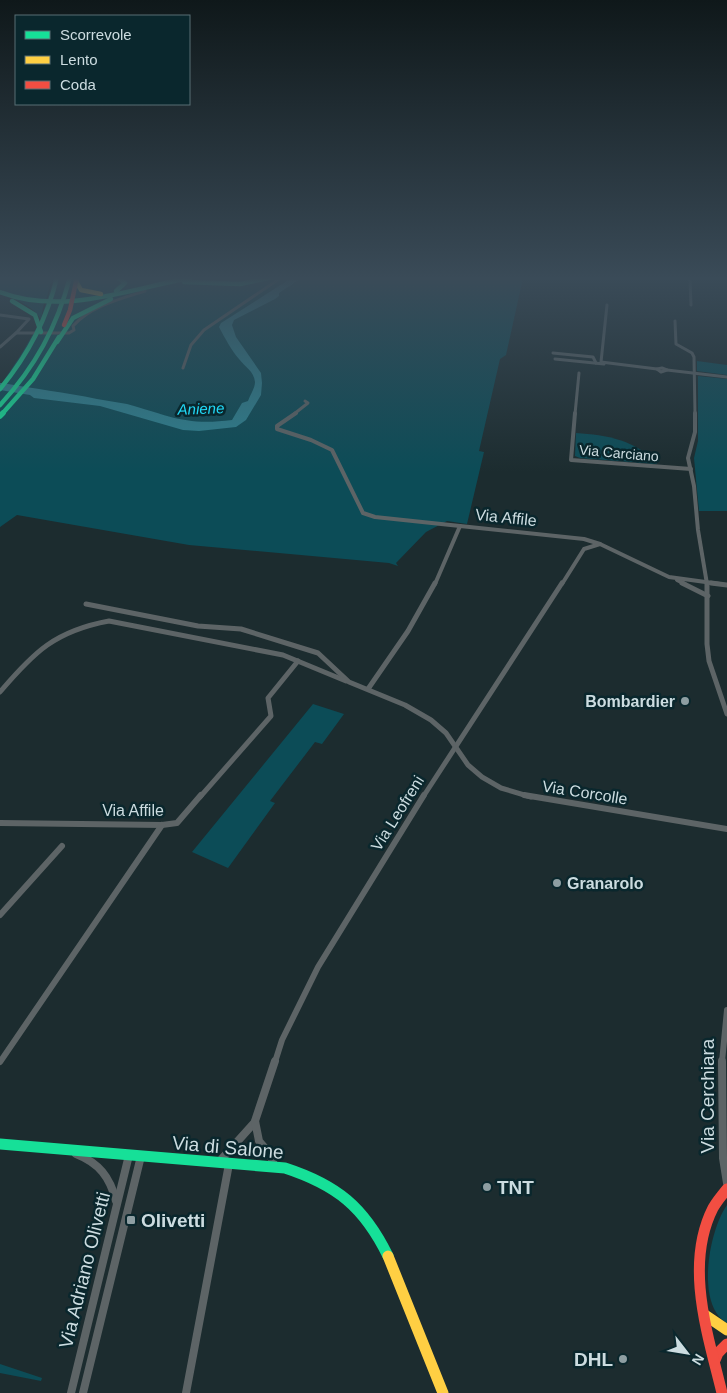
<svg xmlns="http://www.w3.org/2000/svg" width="727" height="1393" viewBox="0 0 727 1393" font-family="Arial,sans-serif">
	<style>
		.green { fill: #0c4c57 }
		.water { fill: #2e8291 }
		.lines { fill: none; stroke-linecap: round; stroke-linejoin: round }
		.street-far4 { stroke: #5d6466; stroke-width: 3 }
		.street-far3 { stroke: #5d6466; stroke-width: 4 }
		.street-far2 { stroke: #5d6466; stroke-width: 5 }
		.street-far1 { stroke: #5d6466; stroke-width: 6 }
		.street { stroke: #5d6466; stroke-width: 8 }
		.fast-far2 { stroke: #16e098; stroke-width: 4.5 }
		.fast-far1 { stroke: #16e098; stroke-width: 5.5 }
		.fast { stroke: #16e098; stroke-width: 11 }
		.slow-far1 { stroke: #ffcf43; stroke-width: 4.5 }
		.slow { stroke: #ffcf43; stroke-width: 11 }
		.jam-far1 { stroke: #f24e42; stroke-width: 4.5 }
		.jam { stroke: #f24e42; stroke-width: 11 }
		.poi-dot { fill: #8e9ea2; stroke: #0a272d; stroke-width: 2 }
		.labels { text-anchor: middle; stroke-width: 5; stroke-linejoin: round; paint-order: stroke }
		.far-street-label { font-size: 14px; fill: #ccdce0; stroke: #0a272d }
		.far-water-label { font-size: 15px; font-style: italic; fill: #21d9f7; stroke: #0a272d }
		.street-label { font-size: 16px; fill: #ccdce0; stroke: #0a272d }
		.poi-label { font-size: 16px; font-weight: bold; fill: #ccdce0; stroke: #0a272d; text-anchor: end }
		.near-street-label { font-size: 19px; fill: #ccdce0; stroke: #0a272d }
		.near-poi-label { font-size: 19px; font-weight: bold; fill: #ccdce0; stroke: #0a272d; text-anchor: start }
	</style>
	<rect width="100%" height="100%" fill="#1c2c2f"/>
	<g class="green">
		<path d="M 0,277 L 53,277 L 46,300 C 31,299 13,298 0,289 Z"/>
		<path d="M 54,277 L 523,278 L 506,355 L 500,359 L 479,451 L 484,452 L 467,524 L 447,521 L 426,532 L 396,563 L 398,566 L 389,563 L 189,545 L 17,515 L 0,527 L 0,386 L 22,353 L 41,320 C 35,308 21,302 9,297 L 44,303 L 41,319 Z"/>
		<path d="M 697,361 L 727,365 L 727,375 L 697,371 Z"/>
		<path d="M 698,376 L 727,379 L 727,511 L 699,511 L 694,458 L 698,441 Z"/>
		<path d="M 576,433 C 607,435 636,440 657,464 L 580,458 L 575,456 Z"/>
		<path d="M 313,704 L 344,714 L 322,744 L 315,742 L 270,801 L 275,803 L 228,868 L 192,852 Z"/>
		<path d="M 727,1205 L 727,1323 C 695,1305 709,1230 727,1205 Z"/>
		<path d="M 0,1364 L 42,1378 L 41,1381 L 0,1373 Z"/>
	</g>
	<path class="water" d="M 293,277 L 303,277 L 279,293 L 279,296 L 275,299 L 234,320 L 232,325 L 236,337 L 261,373 L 262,383 L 261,395 L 246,420 L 236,427 L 199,431 L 183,430 L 100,406 L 34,398 L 30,395 L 0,390 L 0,383 L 2,383 C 34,389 65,392 97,399 C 107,401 117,402 127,404 C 170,416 186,426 232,420 L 242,403 L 248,401 C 250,395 255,388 255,382 C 254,371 245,367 239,359 C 231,350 225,338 219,327 L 221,323 Z"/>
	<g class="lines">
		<g class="street-far4">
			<path d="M 607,305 L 601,362 L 657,369"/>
			<path d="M 691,305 L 690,279 L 706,277"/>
			<path d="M 0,315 L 29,319 L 16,333 L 69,333 L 74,330 L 73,326 C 91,306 120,299 145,291"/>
			<path d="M 675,321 L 676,344 L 692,353 L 694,357 L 695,414"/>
			<path d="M 0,347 L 16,333"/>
			<path d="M 553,353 L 593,357 L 596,363"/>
			<path d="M 555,359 L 604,364"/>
			<path d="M 183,368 L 191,345 L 204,330 L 282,277"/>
			<path d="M 662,368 L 667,370 L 661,372 L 657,369 Z"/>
			<path d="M 667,370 L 727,377"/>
			<path d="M 294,414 L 308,403 L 305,401"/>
			<path d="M 575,414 L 579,373"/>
		</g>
		<g class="street-far3">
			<path d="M 296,413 L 277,426 L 277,429 L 311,440 L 332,450 L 363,513 L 375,517 L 460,526"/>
			<path d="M 575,413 L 571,460 L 691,469"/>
			<path d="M 695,413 L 695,432 L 688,458 L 694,486 L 698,530 L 707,584"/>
			<path d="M 677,580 L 685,584"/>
			<path d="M 435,584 L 460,526 L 584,539 L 600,544 L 669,577 L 720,584"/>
			<path d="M 562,584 L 584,549 L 600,544"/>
		</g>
		<g class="street-far2">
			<path d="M 682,583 L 708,596"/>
			<path d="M 707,583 L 707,644 L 709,661 L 727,714"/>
			<path d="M 711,583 L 727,585"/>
			<path d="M 86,604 L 198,626 L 241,629 L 318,653 L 349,682 L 405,705 L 431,720 L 446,733 L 468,765 L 482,777 L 501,788 L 531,797"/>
			<path d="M 368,689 L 408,631 L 435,583"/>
			<path d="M 0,692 C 34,652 55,631 109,621 L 283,655 L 346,681"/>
			<path d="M 200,797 L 271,716 L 268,698 L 298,661"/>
			<path d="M 423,797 L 562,583"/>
		</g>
		<g class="street-far1">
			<path d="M 524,795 L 727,829"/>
			<path d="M 0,823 L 162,825 L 177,823 L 201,795"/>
			<path d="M 0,915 L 62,846"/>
			<path d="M 0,1062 L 162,825"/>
			<path d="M 275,1062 L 282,1040 L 318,967 L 424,795"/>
			<path d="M 722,1062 L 727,1010"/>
		</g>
		<g class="street">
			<path d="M 722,1061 L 723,1158 L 727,1183"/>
			<path d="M 76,1154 C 99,1163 110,1177 116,1201"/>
			<path d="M 219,1162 L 255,1122"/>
			<path d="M 275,1167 L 270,1154 L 259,1141 L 255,1121 L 275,1061"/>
			<path d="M 71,1393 L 129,1155"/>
			<path d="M 83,1393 L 141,1156"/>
			<path d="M 186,1393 L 229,1164"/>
		</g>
		<g class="fast-far2">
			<path d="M 184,282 L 240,284 L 273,277"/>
			<path d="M 116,291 L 125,283 L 117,277"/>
			<path d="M 0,292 C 63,316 130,289 193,277"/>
			<path d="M 12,301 L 35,315 L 41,332"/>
			<path d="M 57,342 L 73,318 L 111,299"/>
			<path d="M 0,389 C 28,355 47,320 57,277"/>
			<path d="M 0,405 C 35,367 57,327 70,277"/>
			<path d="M 2,414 L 33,379 L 59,337"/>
		</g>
		<path class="fast-far1" d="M 0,416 L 3,413"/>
		<path class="fast" d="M 0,1144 L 285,1168 C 337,1185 364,1207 388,1256"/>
		<path class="slow-far1" d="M 76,281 L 81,290 L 101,294"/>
		<g class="slow">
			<path d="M 388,1256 L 443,1393"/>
			<path d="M 705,1315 L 727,1330"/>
		</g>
		<path class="jam-far1" d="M 64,325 L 70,310 L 77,277"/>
		<g class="jam">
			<path d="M 715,1360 L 718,1353 L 727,1344"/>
			<path d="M 722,1393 C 708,1335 684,1265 713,1208 C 717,1201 722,1195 727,1189"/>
		</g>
	</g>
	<linearGradient id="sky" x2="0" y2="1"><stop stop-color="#0f181a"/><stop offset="0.59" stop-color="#3a4b58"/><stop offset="1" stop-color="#3a4b58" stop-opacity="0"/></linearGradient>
	<rect width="727" height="472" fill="url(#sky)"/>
	<g class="poi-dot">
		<circle cx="685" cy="701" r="5"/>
		<circle cx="557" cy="883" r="5"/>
		<circle cx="487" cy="1187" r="5"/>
		<rect x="126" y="1215" width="10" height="10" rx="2.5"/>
		<circle cx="623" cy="1359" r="5"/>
	</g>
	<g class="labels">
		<g class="far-street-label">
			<text transform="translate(619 453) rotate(5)" y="5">Via Carciano</text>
		</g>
		<g class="far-water-label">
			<text transform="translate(201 409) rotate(-2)" y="5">Aniene</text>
		</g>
		<g class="street-label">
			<text transform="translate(506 517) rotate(6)" y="6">Via Affile</text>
			<text transform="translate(585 792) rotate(9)" y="6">Via Corcolle</text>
			<text x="133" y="816">Via Affile</text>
			<text transform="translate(397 813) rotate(-58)" y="6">Via Leofreni</text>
		</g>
		<g class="poi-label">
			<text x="675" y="707">Bombardier</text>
			<text x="567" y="889" text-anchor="start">Granarolo</text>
		</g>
		<g class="near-street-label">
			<text transform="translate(707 1096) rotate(-90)" y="7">Via Cerchiara</text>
			<text transform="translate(228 1147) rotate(5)" y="7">Via di Salone</text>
			<text transform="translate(84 1270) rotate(-76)" y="7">Via Adriano Olivetti</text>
		</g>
		<g class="near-poi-label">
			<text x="497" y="1194">TNT</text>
			<text x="141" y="1227">Olivetti</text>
			<text x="613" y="1366" text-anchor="end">DHL</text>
		</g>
	</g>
	<rect x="15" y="15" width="175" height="90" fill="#0a272d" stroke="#586f75"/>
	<rect x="25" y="31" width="25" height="8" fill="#16e098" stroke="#586f75"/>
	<text x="60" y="40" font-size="15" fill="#ccdce0">Scorrevole</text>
	<rect x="25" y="56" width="25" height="8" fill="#ffcf43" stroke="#586f75"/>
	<text x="60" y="65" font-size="15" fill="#ccdce0">Lento</text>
	<rect x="25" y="81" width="25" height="8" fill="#f24e42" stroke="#586f75"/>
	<text x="60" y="90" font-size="15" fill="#ccdce0">Coda</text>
	<g transform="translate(687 1353) rotate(121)" stroke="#0a272d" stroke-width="4" paint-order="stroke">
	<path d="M0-4L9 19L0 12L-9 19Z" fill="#ccdce0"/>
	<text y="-8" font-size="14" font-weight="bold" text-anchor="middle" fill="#ccdce0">N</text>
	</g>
</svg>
